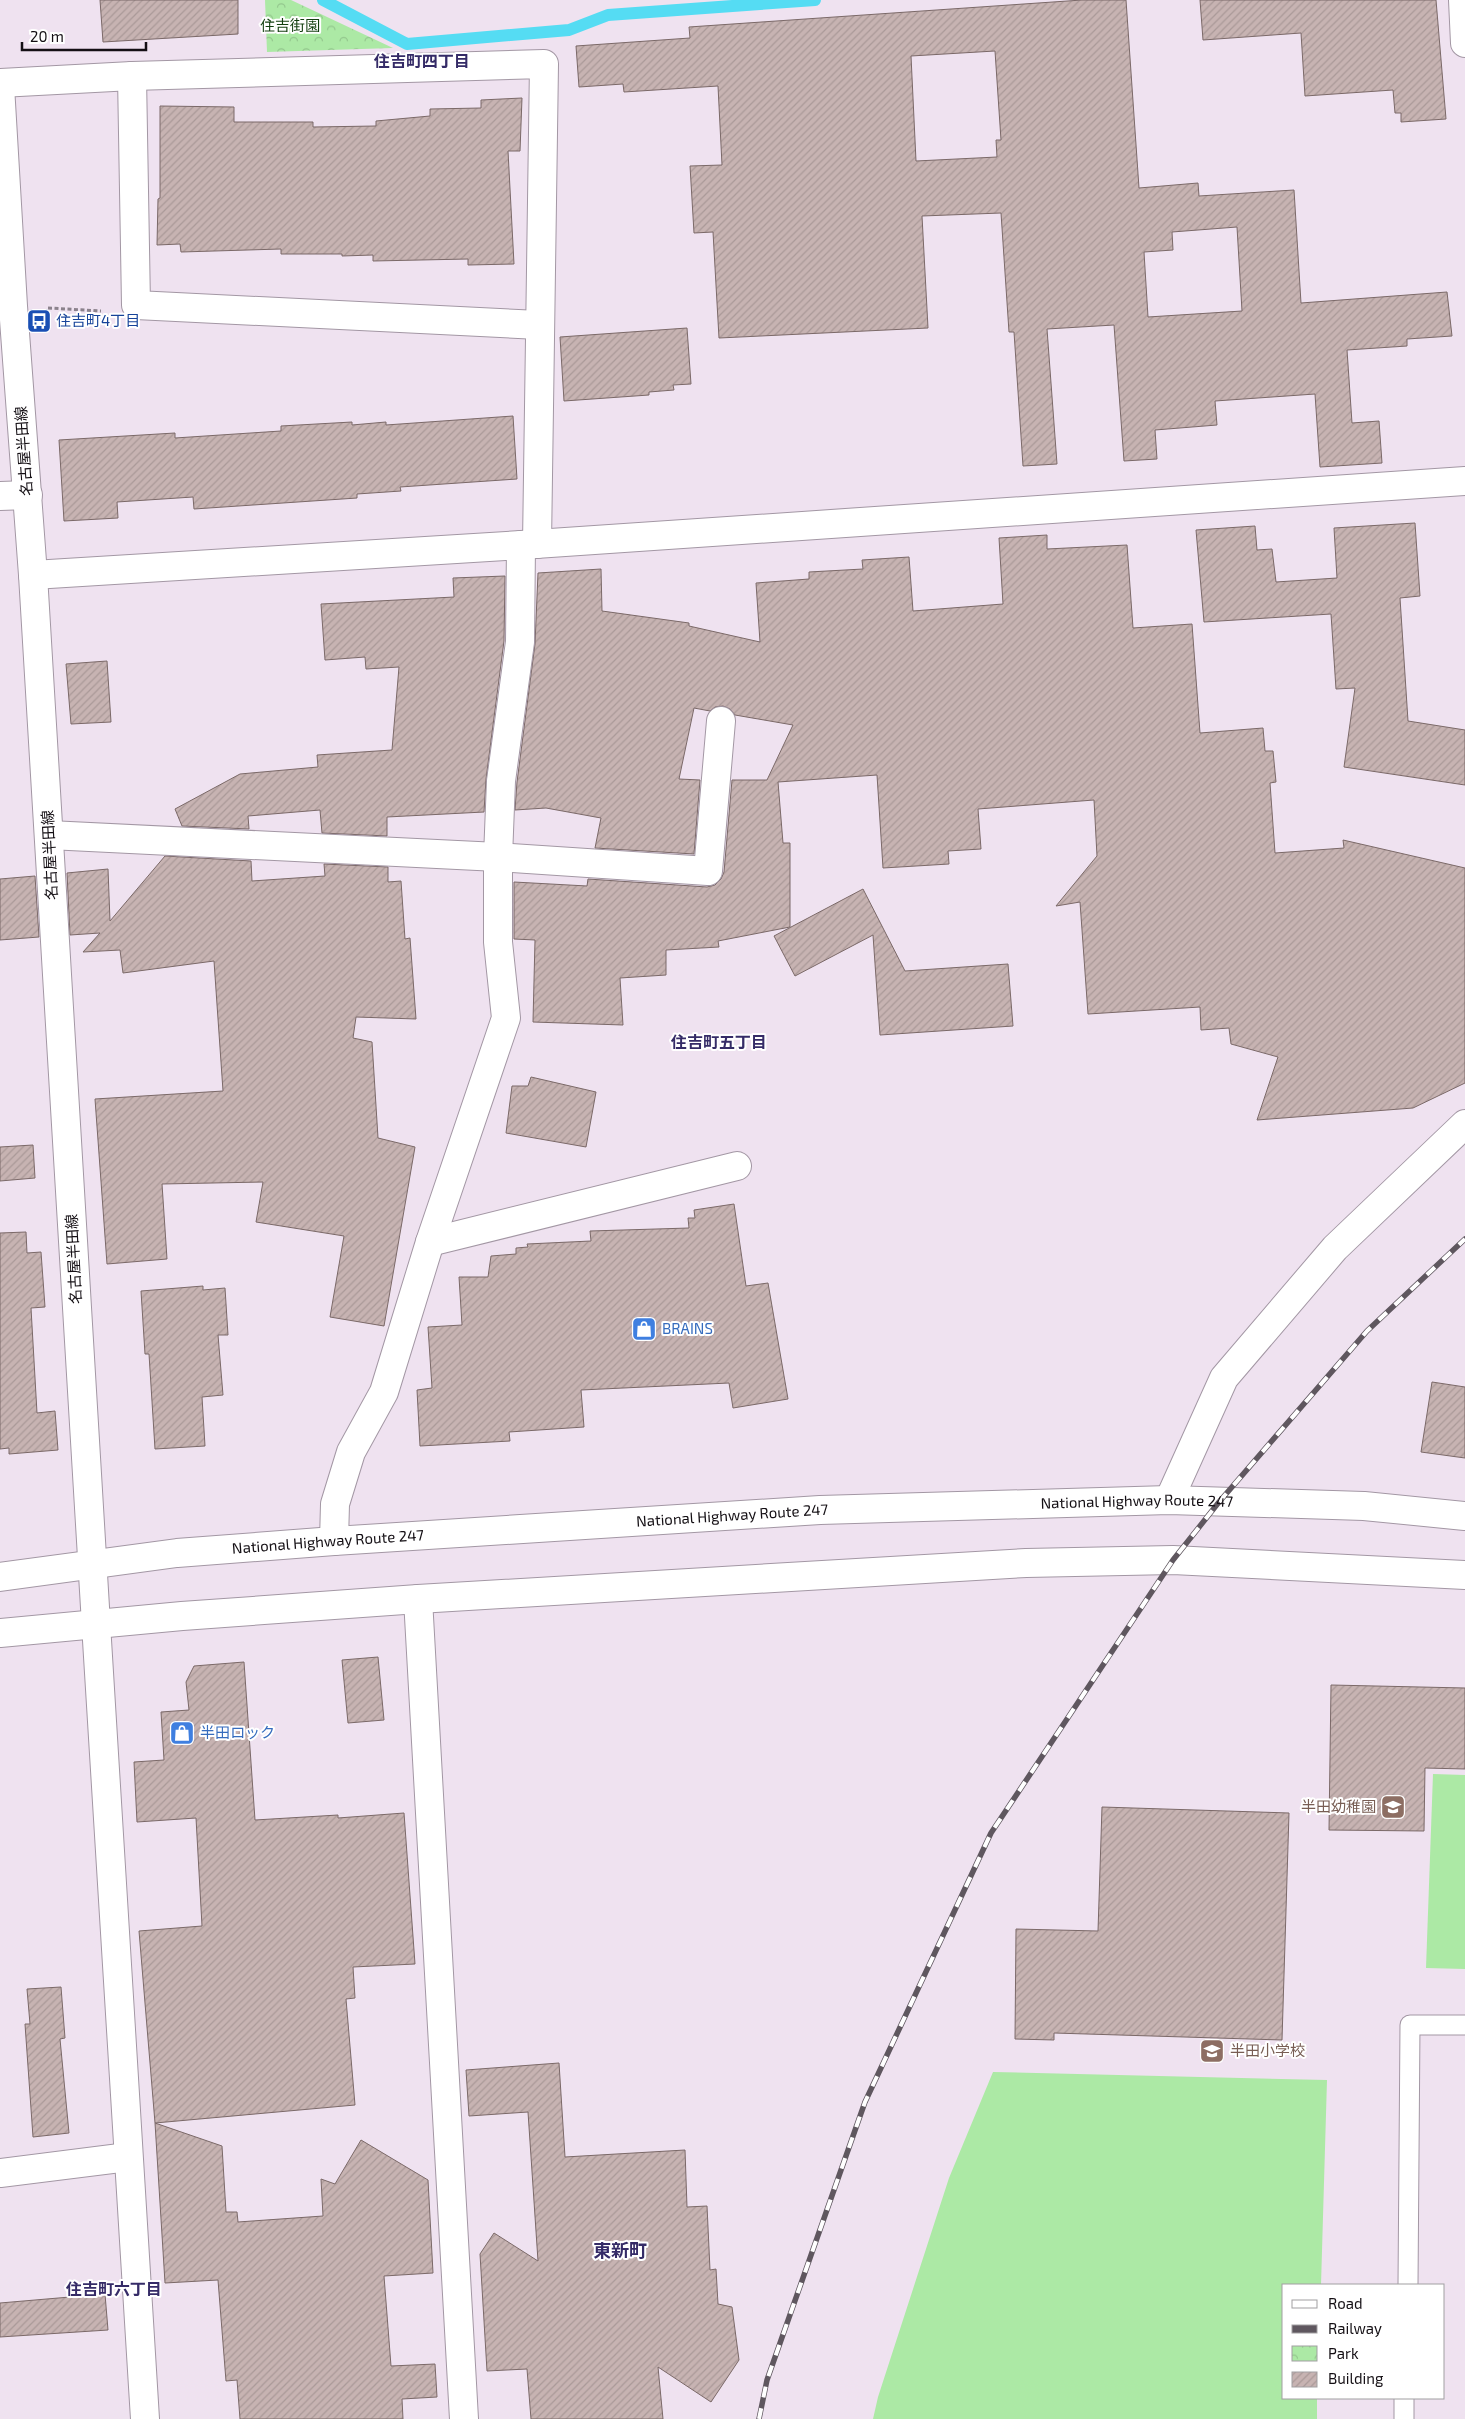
<svg xmlns="http://www.w3.org/2000/svg" width="1465" height="2419" viewBox="0 0 1465 2419" font-family="'Exo 2','Noto Sans JP',sans-serif">
	<style>
		.park { fill: url(#park-crowns) }
		.pitch { fill: #ace9a5 }
		.lines { fill: none; stroke-linecap: round; stroke-linejoin: round }
		.stream { stroke: #55dcf3; stroke-width: 12 }
		.building { fill: url(#building-hatch); stroke: #7b6968; fill-rule: evenodd }
		.lane-casing { stroke: #a397a4; stroke-width: 21 }
		.street-casing { stroke: #a397a4; stroke-width: 30 }
		.secondary-casing { stroke: #a397a4; stroke-width: 30 }
		.primary-casing { stroke: #a397a4; stroke-width: 30 }
		.highway-casing { stroke: #a397a4; stroke-width: 30 }
		.path { stroke: #8b828c; stroke-width: 3; stroke-dasharray: 4 2.5; stroke-linecap: butt }
		.lane { stroke: #fff; stroke-width: 19 }
		.street { stroke: #fff; stroke-width: 28 }
		.secondary { stroke: #fff; stroke-width: 28 }
		.primary { stroke: #fff; stroke-width: 28 }
		.highway { stroke: #fff; stroke-width: 28 }
		.rail-casing { stroke: #5f575f; stroke-width: 5.5 }
		.rail { stroke: #fff; stroke-width: 4; stroke-dasharray: 11; stroke-linecap: butt }
		.labels { text-anchor: middle; stroke-width: 4; stroke-linejoin: round; paint-order: stroke }
		.park-label { font-size: 15px; fill: #123e0e; stroke: #fff }
		.transit-label { font-size: 15px; fill: #164399; stroke: #fff; text-anchor: start }
		.street-label { font-size: 15px; fill: #140f14; stroke: #fff }
		.shop-label { font-size: 15px; fill: #366cbe; stroke: #fff; text-anchor: start }
		.education-label { font-size: 15px; fill: #785e54; stroke: #fff; text-anchor: end }
		.neighbourhood-label { font-size: 16px; font-weight: bold; fill: #352b67; stroke: #fff }
		.quarter-label { font-size: 18px; font-weight: bold; fill: #352b67; stroke: #fff }
	</style>
	<defs>
		<pattern id="park-crowns" width="20" height="18" patternUnits="userSpaceOnUse" patternTransform="scale(1.25)"><rect width="20" height="18" fill="#ace9a5"/><path d="M2 6a3 3 0 1 1 6 0M12 15a3 3 0 1 1 6 0" fill="none" stroke="#93c78d"/></pattern>
		<pattern id="building-hatch" width="6" height="6" patternUnits="userSpaceOnUse" patternTransform="scale(1.25)"><rect width="6" height="6" fill="#c7b3b2"/><path d="M-1 1l2-2M0 6l6-6M5 7l2-2" fill="none" stroke="#aa9998"/></pattern>
	</defs>
	<rect width="100%" height="100%" fill="#efe2f0"/>
	<path class="park" d="M 265,0 L 291,0 L 393,48 L 267,52 Z"/>
	<g class="pitch">
		<path d="M 1433,1774 L 1465,1775 L 1465,1969 L 1426,1968 Z"/>
		<path d="M 993,2072 L 1327,2080 L 1321,2285 L 1284,2285 L 1284,2398 L 1317,2398 L 1317,2419 L 873,2419 L 878,2397 L 949,2178 Z"/>
	</g>
	<g class="lines">
		<path class="stream" d="M 323,0 L 407,44 L 569,30 L 608,15 L 815,0"/>
	</g>
	<g class="building">
		<path d="M 100,0 L 238,0 L 238,34 L 103,42 Z"/>
		<path d="M 1082,0 L 1126,0 L 1139,188 L 1198,183 L 1199,196 L 1294,190 L 1301,303 L 1447,292 L 1452,336 L 1407,339 L 1407,346 L 1347,350 L 1352,423 L 1379,421 L 1382,463 L 1320,467 L 1315,394 L 1215,401 L 1217,425 L 1155,430 L 1157,459 L 1124,461 L 1114,325 L 1047,329 L 1057,464 L 1023,466 L 1014,332 L 1009,332 L 1001,213 L 922,216 L 928,328 L 719,338 L 713,232 L 694,233 L 690,166 L 722,165 L 718,86 L 624,92 L 623,84 L 579,87 L 576,46 L 690,38 L 689,27 ZM 995,51 L 1001,140 L 996,140 L 997,157 L 916,161 L 911,56 ZM 1237,227 L 1242,311 L 1148,317 L 1144,252 L 1173,250 L 1172,232 Z"/>
		<path d="M 1200,0 L 1436,0 L 1446,119 L 1401,122 L 1401,113 L 1395,113 L 1393,90 L 1305,96 L 1301,33 L 1203,40 Z"/>
		<path d="M 522,98 L 520,151 L 508,151 L 514,264 L 468,265 L 468,259 L 373,261 L 373,255 L 342,256 L 342,254 L 281,254 L 281,249 L 181,252 L 180,244 L 157,245 L 158,199 L 160,198 L 160,106 L 234,107 L 234,122 L 313,122 L 313,127 L 376,126 L 376,121 L 430,116 L 430,109 L 481,108 L 481,100 Z"/>
		<path d="M 687,328 L 691,384 L 673,385 L 674,390 L 649,392 L 649,395 L 564,401 L 560,337 Z"/>
		<path d="M 513,416 L 517,479 L 400,487 L 401,491 L 357,494 L 357,498 L 194,509 L 193,497 L 117,502 L 118,518 L 64,521 L 59,440 L 175,433 L 175,438 L 281,431 L 281,426 L 352,422 L 352,425 L 386,422 L 386,425 Z"/>
		<path d="M 1415,523 L 1420,596 L 1400,598 L 1408,721 L 1465,730 L 1465,785 L 1344,767 L 1355,688 L 1336,689 L 1331,614 L 1204,622 L 1196,530 L 1255,526 L 1257,550 L 1272,549 L 1276,582 L 1337,578 L 1334,528 Z"/>
		<path d="M 1047,535 L 1047,549 L 1127,545 L 1133,628 L 1192,624 L 1200,733 L 1263,728 L 1265,751 L 1273,751 L 1276,782 L 1270,783 L 1275,853 L 1344,848 L 1343,840 L 1465,868 L 1465,1083 L 1413,1108 L 1257,1120 L 1278,1057 L 1231,1044 L 1229,1028 L 1201,1030 L 1200,1007 L 1088,1014 L 1080,902 L 1056,906 L 1097,856 L 1094,800 L 978,809 L 981,849 L 948,851 L 949,864 L 883,868 L 877,775 L 778,782 L 783,843 L 790,843 L 790,927 L 718,941 L 719,947 L 666,950 L 666,975 L 620,978 L 623,1025 L 533,1022 L 535,940 L 514,939 L 514,882 L 587,886 L 588,879 L 707,887 L 715,885 L 721,879 L 724,872 L 732,780 L 767,780 L 793,725 L 735,715 L 730,709 L 723,706 L 715,707 L 710,711 L 694,708 L 679,779 L 700,780 L 694,854 L 595,848 L 601,818 L 546,808 L 515,810 L 517,782 L 535,644 L 538,573 L 601,569 L 602,611 L 689,623 L 689,626 L 760,642 L 756,583 L 809,579 L 809,572 L 863,569 L 862,560 L 909,557 L 913,611 L 1003,604 L 999,538 Z"/>
		<path d="M 505,576 L 504,641 L 486,779 L 484,812 L 387,817 L 387,836 L 322,833 L 320,810 L 248,816 L 249,829 L 182,826 L 175,809 L 240,774 L 318,767 L 317,755 L 392,750 L 399,667 L 366,669 L 365,657 L 325,660 L 321,604 L 454,597 L 453,578 Z"/>
		<path d="M 107,661 L 111,722 L 71,724 L 66,664 Z"/>
		<path d="M 165,856 L 251,861 L 252,881 L 325,876 L 324,864 L 388,867 L 388,882 L 401,881 L 405,939 L 410,938 L 416,1019 L 356,1017 L 353,1038 L 372,1042 L 378,1138 L 415,1147 L 384,1326 L 330,1317 L 344,1236 L 256,1222 L 263,1182 L 162,1184 L 167,1259 L 107,1264 L 95,1099 L 223,1091 L 214,961 L 123,973 L 120,950 L 83,952 L 100,933 L 70,935 L 67,873 L 108,869 L 110,921 Z"/>
		<path d="M 35,876 L 39,937 L 0,940 L 0,879 Z"/>
		<path d="M 863,889 L 905,971 L 1008,964 L 1013,1026 L 880,1035 L 873,935 L 795,976 L 774,936 Z"/>
		<path d="M 531,1077 L 596,1092 L 586,1147 L 506,1133 L 512,1086 L 528,1086 Z"/>
		<path d="M 33,1145 L 35,1178 L 0,1181 L 0,1147 Z"/>
		<path d="M 734,1204 L 746,1286 L 768,1283 L 788,1399 L 733,1408 L 729,1383 L 581,1390 L 584,1427 L 509,1432 L 510,1441 L 420,1446 L 417,1390 L 432,1388 L 428,1327 L 462,1325 L 459,1277 L 488,1277 L 491,1256 L 516,1254 L 516,1248 L 528,1247 L 527,1244 L 591,1241 L 590,1231 L 689,1228 L 688,1218 L 695,1218 L 694,1210 Z"/>
		<path d="M 26,1232 L 27,1253 L 41,1252 L 45,1307 L 31,1308 L 37,1413 L 55,1411 L 58,1450 L 9,1454 L 9,1448 L 0,1449 L 0,1233 Z"/>
		<path d="M 203,1286 L 203,1290 L 225,1288 L 228,1335 L 218,1335 L 223,1395 L 202,1397 L 205,1446 L 155,1449 L 149,1354 L 145,1354 L 141,1291 Z"/>
		<path d="M 1432,1382 L 1465,1387 L 1465,1458 L 1421,1452 Z"/>
		<path d="M 378,1657 L 384,1720 L 348,1723 L 342,1660 Z"/>
		<path d="M 244,1662 L 255,1820 L 338,1815 L 338,1818 L 404,1813 L 415,1964 L 353,1967 L 355,1998 L 346,1999 L 355,2105 L 155,2123 L 139,1931 L 202,1926 L 196,1818 L 137,1822 L 134,1762 L 164,1760 L 161,1712 L 189,1710 L 186,1682 L 194,1666 Z"/>
		<path d="M 1331,1685 L 1465,1688 L 1465,1769 L 1425,1768 L 1424,1831 L 1329,1830 Z"/>
		<path d="M 1102,1807 L 1289,1813 L 1282,2040 L 1054,2033 L 1054,2040 L 1015,2039 L 1016,1929 L 1098,1931 Z"/>
		<path d="M 61,1987 L 65,2038 L 60,2039 L 69,2133 L 33,2137 L 25,2024 L 30,2024 L 27,1989 Z"/>
		<path d="M 559,2063 L 565,2157 L 685,2150 L 687,2207 L 707,2206 L 710,2270 L 716,2269 L 718,2304 L 732,2307 L 739,2360 L 711,2402 L 658,2367 L 663,2419 L 531,2419 L 527,2369 L 487,2371 L 480,2254 L 494,2233 L 538,2261 L 528,2112 L 469,2116 L 466,2070 Z"/>
		<path d="M 155,2123 L 222,2146 L 226,2212 L 237,2212 L 238,2222 L 323,2216 L 321,2179 L 335,2184 L 361,2140 L 428,2180 L 433,2273 L 384,2276 L 391,2366 L 435,2364 L 437,2397 L 402,2399 L 403,2419 L 240,2419 L 237,2380 L 226,2381 L 218,2280 L 165,2283 Z"/>
		<path d="M 105,2294 L 108,2330 L 0,2337 L 0,2303 Z"/>
	</g>
	<g class="lines">
		<defs>
			<g id="lane">
				<path d="M 1408,2285 L 1410,2025 L 1465,2025"/>
				<path d="M 1404,2419 L 1404,2398"/>
			</g>
			<g id="street">
				<path d="M 1463,0 L 1465,43"/>
				<path d="M 132,76 L 136,305 L 539,325"/>
				<path d="M 0,83 L 132,76 L 544,64 L 537,544"/>
				<path d="M 0,496 L 28,495"/>
				<path d="M 33,575 L 521,545 L 1465,481"/>
				<path d="M 49,835 L 498,857 L 708,871 L 721,721"/>
				<path d="M 430,1242 L 737,1166"/>
				<path d="M 1169,1500 L 1224,1378 L 1335,1248 L 1465,1124"/>
				<path d="M 334,1541 L 335,1504 L 351,1452 L 384,1392 L 430,1242 L 506,1018 L 498,942 L 498,857 L 501,781 L 520,642 L 521,545"/>
				<path d="M 418,1599 L 464,2419"/>
			</g>
			<g id="secondary">
				<path d="M 96,1624 L 145,2419"/>
				<path d="M 0,2173 L 128,2157"/>
			</g>
			<path id="primary" d="M 0,86 L 13,306 L 33,575 L 96,1624"/>
			<g id="highway">
				<path id="s1" d="M 0,1577 L 177,1553 L 334,1541 L 820,1510 L 1169,1500 L 1364,1506 L 1465,1516"/>
				<path d="M 0,1633 L 182,1616 L 418,1599 L 1026,1563 L 1173,1560 L 1465,1575"/>
			</g>
		</defs>
		<use href="#lane" class="lane-casing"/>
		<use href="#street" class="street-casing"/>
		<use href="#secondary" class="secondary-casing"/>
		<use href="#primary" class="primary-casing"/>
		<use href="#highway" class="highway-casing"/>
		<path class="path" d="M 48,308 L 101,311"/>
		<use href="#lane" class="lane"/>
		<use href="#street" class="street"/>
		<use href="#secondary" class="secondary"/>
		<use href="#primary" class="primary"/>
		<use href="#highway" class="highway"/>
		<defs>
			<path id="rail" d="M 759,2419 L 767,2380 L 865,2102 L 991,1833 L 1173,1560 L 1219,1502 L 1367,1331 L 1465,1239"/>
		</defs>
		<use href="#rail" class="rail-casing"/>
		<use href="#rail" class="rail"/>
	</g>
	<defs>
		<symbol id="bus-square" viewBox="-11 -11 22 22"><rect x="-9" y="-9" width="18" height="18" rx="4" fill="#1a4fb4" stroke="#fff"/><path d="M-5-6H5V4H4V6H2V4H-2V6H-4V4H-5ZM-3.5-4V0h7V-4ZM-3.5 1.2v1.5H-2V1.2ZM2 1.2v1.5H3.5V1.2Z" fill="#fff"/></symbol>
		<symbol id="shop-square" viewBox="-11 -11 22 22"><rect x="-9" y="-9" width="18" height="18" rx="4" fill="#3f7fe0" stroke="#fff"/><path d="M-5-2.5h2.3a2.7 3.5 0 0 1 5.4 0H5L5.5 6h-11ZM-1.5-2.5h3a1.5 2.3 0 0 0-3 0Z" fill="#fff"/></symbol>
		<symbol id="school-square" viewBox="-11 -11 22 22"><rect x="-9" y="-9" width="18" height="18" rx="4" fill="#8d6e63" stroke="#fff"/><path d="M0-5L7-2L0 1L-7-2ZM-4 1L0 2.5L4 1V4Q0 6-4 4Z" fill="#fff"/></symbol>
	</defs>
	<g fill-rule="evenodd">
		<use href="#bus-square" x="25" y="307" width="28" height="28"/>
		<use href="#shop-square" x="630" y="1315" width="28" height="28"/>
		<use href="#shop-square" x="168" y="1719" width="28" height="28"/>
		<use href="#school-square" x="1379" y="1793" width="28" height="28"/>
		<use href="#school-square" x="1198" y="2037" width="28" height="28"/>
	</g>
	<g class="labels">
		<g class="park-label">
			<text x="290" y="31">住吉街園</text>
		</g>
		<g class="transit-label">
			<text x="56" y="326">住吉町4丁目</text>
		</g>
		<g class="street-label">
			<text transform="translate(24 451) rotate(-94)" y="5">名古屋半田線</text>
			<text transform="translate(50 855) rotate(-93)" y="5">名古屋半田線</text>
			<text transform="translate(74 1259) rotate(-93)" y="5">名古屋半田線</text>
			<text dy="5" stroke="none"><textPath href="#s1" startOffset="1140">National Highway Route 247</textPath></text>
			<text dy="5" stroke="none"><textPath href="#s1" startOffset="735">National Highway Route 247</textPath></text>
			<text dy="5" stroke="none"><textPath href="#s1" startOffset="330">National Highway Route 247</textPath></text>
		</g>
		<g class="shop-label">
			<text x="662" y="1334">BRAINS</text>
			<text x="200" y="1738">半田ロック</text>
		</g>
		<g class="education-label">
			<text x="1376" y="1812">半田幼稚園</text>
			<text x="1230" y="2056" text-anchor="start">半田小学校</text>
		</g>
		<g class="neighbourhood-label">
			<text x="422" y="67">住吉町四丁目</text>
			<text x="719" y="1048">住吉町五丁目</text>
			<text x="114" y="2295">住吉町六丁目</text>
		</g>
		<g class="quarter-label">
			<text x="620" y="2257">東新町</text>
		</g>
	</g>
	<rect x="1282" y="2284" width="162" height="115" fill="#ffffff" stroke="#a19fa1"/>
	<rect x="1292" y="2300" width="25" height="8" fill="#ffffff" stroke="#a19fa1"/>
	<text x="1328" y="2309" font-size="15" fill="#140f14">Road</text>
	<rect x="1292" y="2325" width="25" height="8" fill="#5f575f" stroke="#a19fa1"/>
	<text x="1328" y="2334" font-size="15" fill="#140f14">Railway</text>
	<rect x="1292" y="2346" width="25" height="15" fill="url(#park-crowns)" stroke="#a19fa1"/>
	<text x="1328" y="2359" font-size="15" fill="#140f14">Park</text>
	<rect x="1292" y="2372" width="25" height="15" fill="url(#building-hatch)" stroke="#a19fa1"/>
	<text x="1328" y="2384" font-size="15" fill="#140f14">Building</text>
	<path d="M22 42v8h124v-8" fill="none" stroke="#140f14" stroke-width="2.5"/>
	<text x="30" y="42" font-size="15" fill="#140f14" stroke="#ffffff" stroke-width="4" paint-order="stroke">20 m</text>
</svg>
